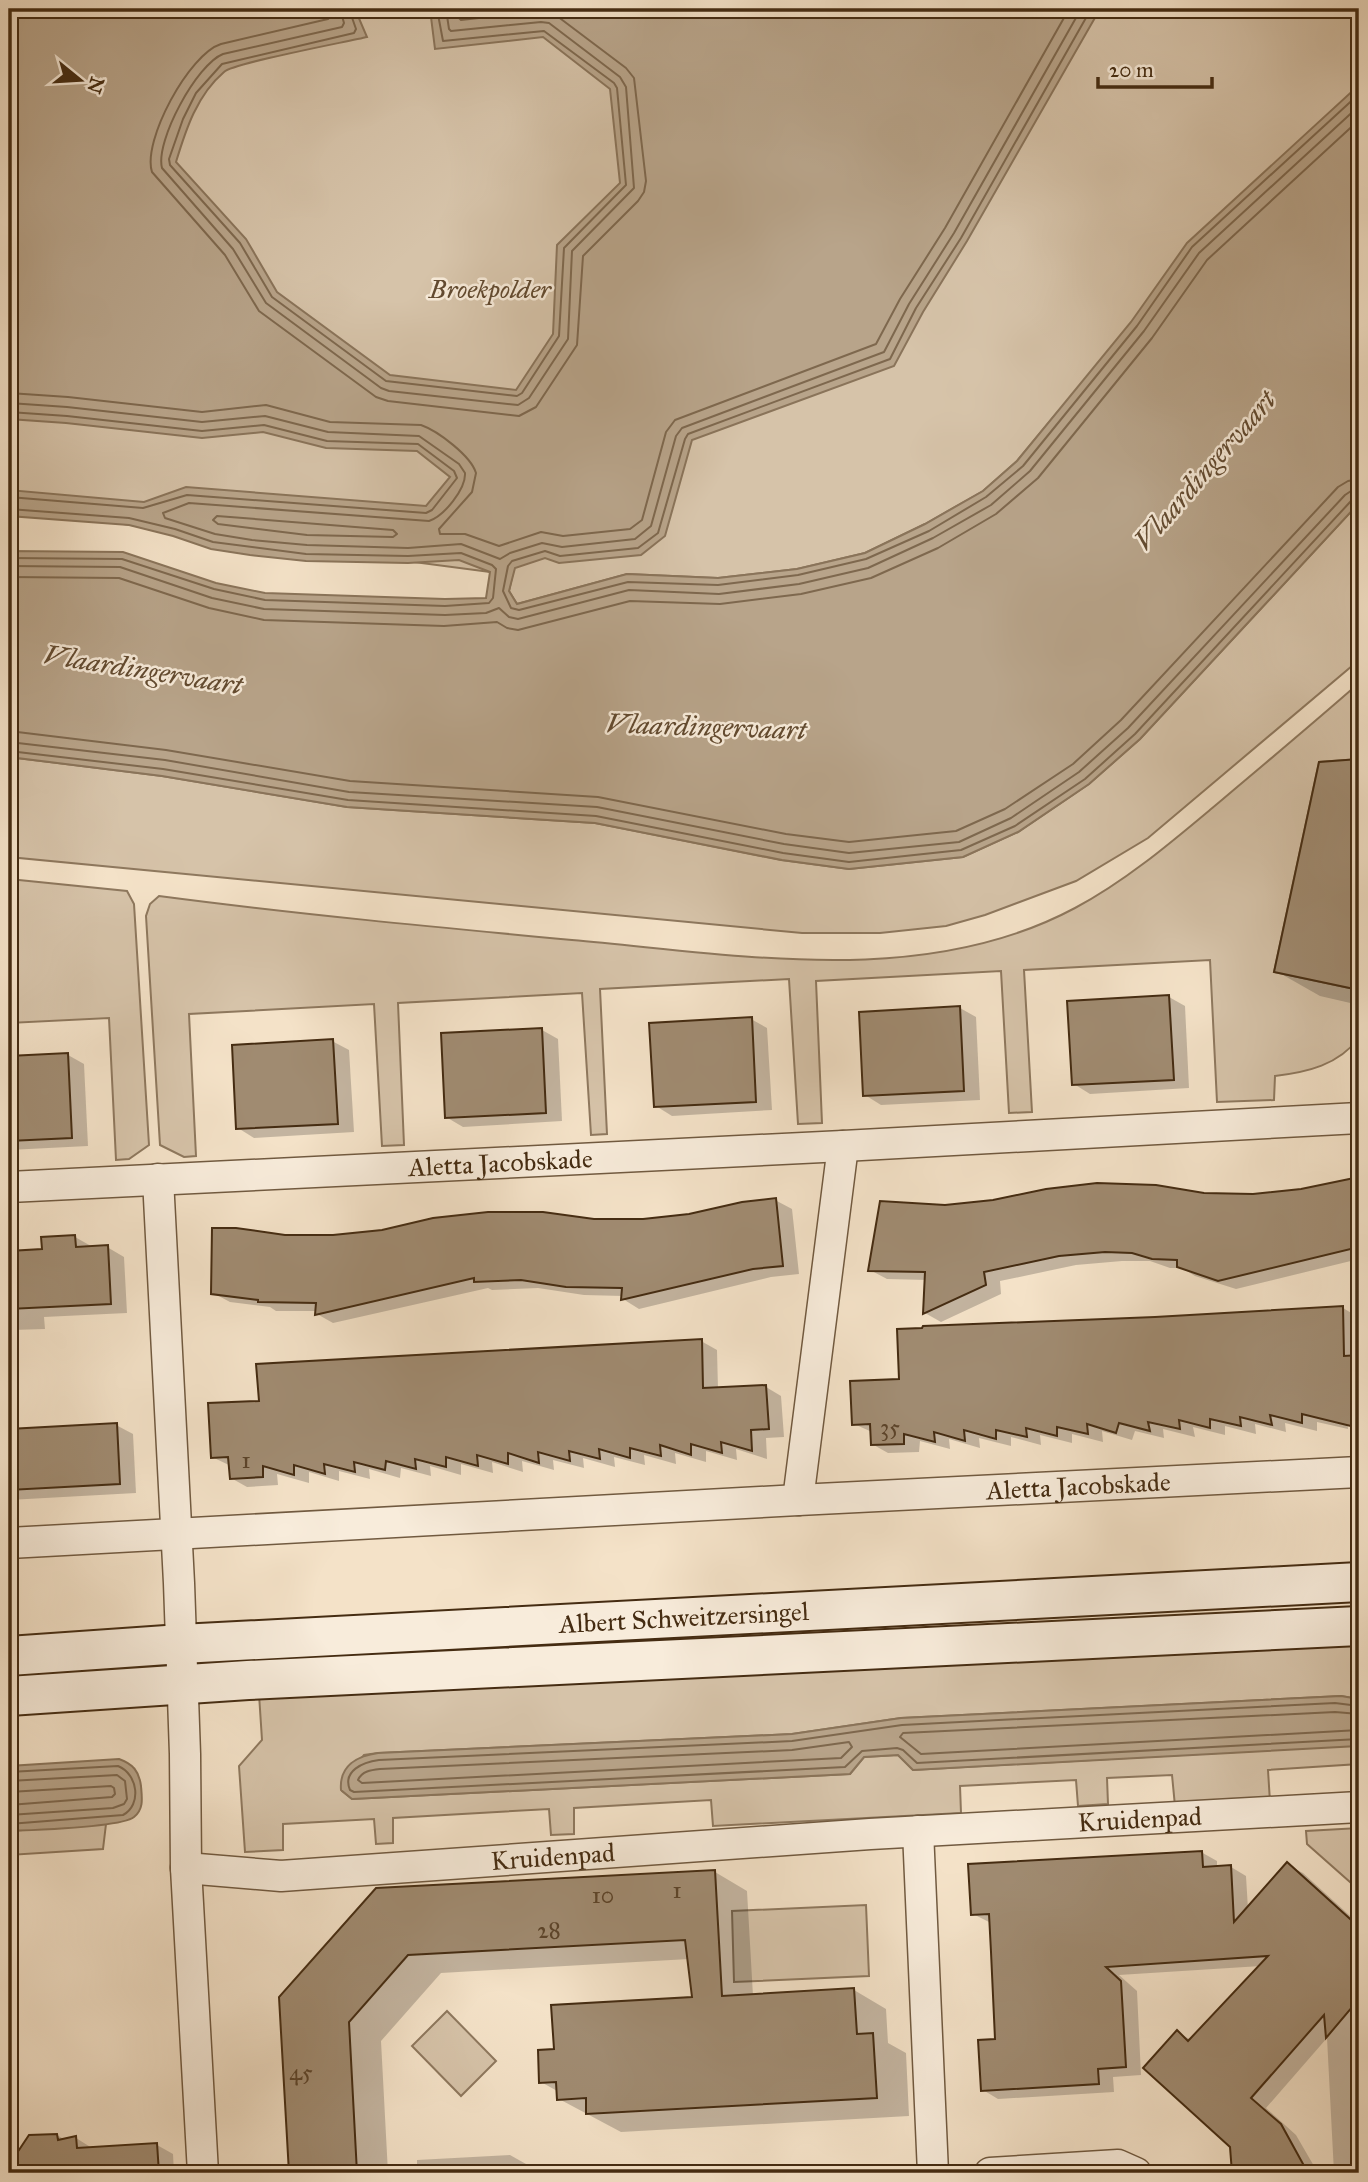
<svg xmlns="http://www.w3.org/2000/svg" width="1368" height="2182" viewBox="0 0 1368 2182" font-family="'IM FELL Great Primer',serif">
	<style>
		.green { fill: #d6c3a9; stroke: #8e785e; stroke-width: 2 }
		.water { fill: #b8a48a; stroke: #8a745a; stroke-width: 2 }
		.shadow { fill: #0003 }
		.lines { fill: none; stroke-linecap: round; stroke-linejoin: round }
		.shore { stroke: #7e684e; stroke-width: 2 }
		.building { fill: #a08b71; stroke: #452c12; stroke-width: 2 }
		.street-casing { stroke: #715a40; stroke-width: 33 }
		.secondary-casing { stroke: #452c12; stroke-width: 42 }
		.street { stroke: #f8ecdb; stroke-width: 30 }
		.secondary { stroke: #f8ecdb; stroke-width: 38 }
		.labels { text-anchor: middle; stroke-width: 5; stroke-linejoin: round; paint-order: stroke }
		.number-label { font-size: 23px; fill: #5c442a }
		.park-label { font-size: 26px; font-style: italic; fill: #624a30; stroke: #f8ecdb }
		.street-label { font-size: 26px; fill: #452c12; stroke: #f8ecdb }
		.water-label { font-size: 28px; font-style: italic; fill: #624a30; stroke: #f8ecdb }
	</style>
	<rect width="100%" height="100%" fill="#f4e2c8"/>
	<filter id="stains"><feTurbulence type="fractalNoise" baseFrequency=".00286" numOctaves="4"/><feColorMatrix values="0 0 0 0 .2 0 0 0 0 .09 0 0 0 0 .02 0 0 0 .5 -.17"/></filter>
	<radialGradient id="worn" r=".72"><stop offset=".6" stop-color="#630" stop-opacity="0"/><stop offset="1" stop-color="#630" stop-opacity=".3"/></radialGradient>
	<g class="green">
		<path d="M 9,9 L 1359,9 L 1359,94 L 1056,414 L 1017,461 L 983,491 L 925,524 L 865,553 L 797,569 L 718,578 L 627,574 L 517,604 L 509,591 L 514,568 L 490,572 L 9,509 Z"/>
		<path d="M 1359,503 L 1359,660 L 1148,838 L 1076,881 L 985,915 L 946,926 L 880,933 L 802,933 L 9,857 L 9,757 L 162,776 L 347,807 L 595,823 L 781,860 L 849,869 L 963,857 L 1018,832 L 1089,784 L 1140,739 Z"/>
		<path d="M 1359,683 L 1359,759 L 1319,762 L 1274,972 L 1359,990 L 1359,1038 C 1338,1065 1308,1072 1275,1076 L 1274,1100 L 1217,1102 L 1210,960 L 1024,970 L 1032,1112 L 1009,1113 L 1001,971 L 816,981 L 822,1123 L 798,1124 L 789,979 L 600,989 L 607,1134 L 591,1135 L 582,993 L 398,1003 L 404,1145 L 382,1146 L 374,1004 L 189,1014 L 196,1156 L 184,1157 L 160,1145 L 146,916 L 150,904 L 159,896 C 296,914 434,927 572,940 C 736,954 922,990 1075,908 C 1124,882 1168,845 1211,809 C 1261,767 1310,726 1359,683 Z"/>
		<path d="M 9,879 L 127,891 L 134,904 L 149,1145 L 129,1159 L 116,1160 L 109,1018 L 9,1023 Z"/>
		<path d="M 1359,1634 L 1359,1699 L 1341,1696 L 901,1718 L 792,1734 L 378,1753 L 364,1755 L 341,1784 L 342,1791 L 352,1799 L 850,1774 L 864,1757 L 898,1755 L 913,1770 L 1359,1745 L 1359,1764 L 1268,1770 L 1270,1802 L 1175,1806 L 1172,1775 L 1107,1778 L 1108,1804 L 1078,1806 L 1076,1780 L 960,1786 L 961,1813 L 713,1826 L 711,1800 L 574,1808 L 574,1834 L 551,1835 L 549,1809 L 393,1818 L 393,1843 L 376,1844 L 374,1819 L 283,1824 L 283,1850 L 245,1852 L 239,1766 L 262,1740 L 259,1694 Z"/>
		<path d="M 106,1824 L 103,1849 L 9,1855 L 9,1831 Z"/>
		<path d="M 1359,1828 L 1359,1890 L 1307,1844 L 1306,1831 Z"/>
		<path d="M 866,1905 L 869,1976 L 734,1982 L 732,1911 Z"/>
		<path d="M 447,2011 L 496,2061 L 461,2096 L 412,2046 Z"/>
	</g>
	<g class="water">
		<path d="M 21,9 L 355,9 L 367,37 C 346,42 233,63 224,72 C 197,95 186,129 176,162 L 246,239 L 277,292 L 390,375 L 516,390 L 553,334 L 557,245 L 620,183 L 610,89 L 543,37 L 435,49 L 430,9 L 1100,9 L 967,241 L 923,312 L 894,366 L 692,440 L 665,536 L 641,555 L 559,563 L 545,558 L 515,568 L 509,591 L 517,604 L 627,574 L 718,578 L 797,569 L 865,553 L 925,524 L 983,491 L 1017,461 L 1131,322 L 1187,243 L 1359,85 L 1359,503 L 1140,739 L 1089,784 L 1018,832 L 963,857 L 849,869 L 782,860 L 595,823 L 347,807 L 162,776 L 9,757 L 9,551 L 123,552 L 216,583 L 265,593 L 445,599 L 486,598 L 490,572 L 459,560 L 408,563 L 306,561 L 250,555 L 211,549 L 173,536 L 129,525 L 9,516 L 9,490 L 144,502 L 186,487 L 426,506 L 450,477 L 417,451 L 326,448 L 263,432 L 202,438 L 66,423 L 9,419 L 9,14 Z"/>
		<path d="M 1341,1696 L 1359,1699 L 1358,1746 L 913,1770 L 898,1755 L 864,1757 L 850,1774 L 352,1799 L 341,1790 C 339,1766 357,1756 378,1753 L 792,1734 L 901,1718 Z"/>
		<path d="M 119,1759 C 133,1764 139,1771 141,1786 C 142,1798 144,1809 134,1817 C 120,1828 31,1830 9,1831 L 9,1766 Z"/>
	</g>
	<g class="shadow">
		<path d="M 1359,761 L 1359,1005 L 1320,996 L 1276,971 L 1320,763 Z"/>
		<path d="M 1169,997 L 1185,1006 L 1189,1088 L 1090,1094 L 1074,1084 Z"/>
		<path d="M 960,1008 L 976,1017 L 980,1100 L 881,1105 L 865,1095 Z"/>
		<path d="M 751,1019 L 767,1028 L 772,1110 L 672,1116 L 656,1106 Z"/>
		<path d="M 542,1030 L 558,1039 L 562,1121 L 463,1127 L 446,1117 Z"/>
		<path d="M 332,1041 L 349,1050 L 354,1132 L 254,1138 L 238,1128 Z"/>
		<path d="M 68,1055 L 84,1064 L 88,1146 L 9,1150 L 9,1058 Z"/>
		<path d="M 1359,1179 L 1359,1259 L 1236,1289 L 1195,1276 L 1182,1268 L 1170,1268 L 1150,1261 L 1122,1261 L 1076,1265 L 1000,1281 L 1001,1294 L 941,1322 L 925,1313 L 927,1280 L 887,1279 L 870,1270 L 945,1207 L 1204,1194 L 1253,1195 L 1301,1191 Z"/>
		<path d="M 775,1200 L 792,1209 L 799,1274 L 771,1277 L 639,1309 L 623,1299 L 623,1296 L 584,1295 L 538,1288 L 492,1290 L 488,1288 L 333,1323 L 317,1314 L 317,1311 L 276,1311 L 270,1307 L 230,1302 L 213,1293 L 285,1236 L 333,1237 L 594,1221 L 643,1221 L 690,1216 Z"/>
		<path d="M 75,1237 L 91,1246 L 107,1247 L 124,1257 L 127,1313 L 44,1317 L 45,1329 L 12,1330 L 9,1329 L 9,1253 L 43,1251 Z"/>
		<path d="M 1343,1308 L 1358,1317 L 1359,1423 L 1347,1420 L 1348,1429 L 1317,1422 L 1317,1431 L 1285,1423 L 1286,1432 L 1255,1424 L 1256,1434 L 1225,1426 L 1225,1435 L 1193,1427 L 1195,1437 L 1163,1429 L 1164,1438 L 1135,1431 L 1132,1440 L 1102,1431 L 1103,1442 L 1072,1434 L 1072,1443 L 1040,1435 L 1041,1445 L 1011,1437 L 1011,1446 L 979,1438 L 980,1448 L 949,1439 L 950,1449 L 920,1441 L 919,1452 L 888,1453 L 872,1444 L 872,1432 L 854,1424 L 901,1381 L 1155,1319 Z"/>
		<path d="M 701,1341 L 717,1350 L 718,1389 L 766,1387 L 781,1396 L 784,1437 L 766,1438 L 767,1459 L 736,1449 L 737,1460 L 706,1451 L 706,1462 L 675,1453 L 676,1464 L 644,1455 L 645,1465 L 614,1457 L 615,1467 L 583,1458 L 584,1468 L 553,1460 L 554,1470 L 522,1461 L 523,1472 L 492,1462 L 493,1473 L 461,1464 L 461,1475 L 430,1466 L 431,1476 L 401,1468 L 400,1478 L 369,1469 L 370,1479 L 339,1471 L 339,1481 L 309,1472 L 309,1483 L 277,1474 L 278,1485 L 247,1487 L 231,1478 L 231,1466 L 212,1457 L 261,1402 Z"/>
		<path d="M 116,1425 L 133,1434 L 136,1493 L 9,1500 L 9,1431 Z"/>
		<path d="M 1201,1852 L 1217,1861 L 1217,1868 L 1231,1867 L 1246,1876 L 1248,1909 L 1287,1865 L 1303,1873 L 1359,1924 L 1359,2173 L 1334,2173 L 1327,2038 L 1266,2108 L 1296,2135 L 1318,2173 L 1234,2173 L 1232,2146 L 1177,2032 L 1191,2040 L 1261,1966 L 1119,1975 L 1137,1991 L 1141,2075 L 1113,2077 L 1114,2092 L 998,2099 L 983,2090 L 997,2040 L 991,1923 L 973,1914 Z"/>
		<path d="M 715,1872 L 747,1891 L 753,1996 L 854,1990 L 886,2009 L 888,2043 L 906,2053 L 909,2116 L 621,2132 L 559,2099 L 559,2092 L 541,2082 L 556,2051 L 693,1999 L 689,1959 L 441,1973 L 381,2041 L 388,2173 L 290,2173 L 281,1997 L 377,1890 Z"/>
		<path d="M 57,2135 L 65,2140 L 76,2138 L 92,2148 L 157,2145 L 173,2154 L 174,2173 L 9,2173 L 9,2154 L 19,2153 Z"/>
		<path d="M 510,2155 L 542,2173 L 417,2173 L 417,2160 Z"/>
	</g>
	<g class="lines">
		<g class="shore">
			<path d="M 330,9 L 330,17 L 328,19 L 221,44 C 189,54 142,141 152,172 L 225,255 L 259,311 L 376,397 L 388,401 L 519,416 L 536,407 L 577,345 L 583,256 L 638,201 L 644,192 L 646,181 L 634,78 L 626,68 L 553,13 L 540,11 L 461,20 L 458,17 L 456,9"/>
			<path d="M 340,9 L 344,23 L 342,27 L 223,54 C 197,64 155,141 162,168 L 233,249 L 266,303 L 381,388 L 389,391 L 518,405 L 529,398 L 568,339 L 572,251 L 634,188 L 626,87 L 620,77 L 549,23 L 541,22 L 451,31 L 449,29 L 446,9"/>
			<path d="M 349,9 L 356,29 L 354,33 L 222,64 L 196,93 L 183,119 L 169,159 L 170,165 L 240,243 L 272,297 L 386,381 L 517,396 L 522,393 L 559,336 L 564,248 L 626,185 L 617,88 L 614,83 L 544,31 L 443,41 L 437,9"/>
			<path d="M 1091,9 L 961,238 L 916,308 L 890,359 L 688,434 L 685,439 L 658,533 L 638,548 L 560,556 L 545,551 L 512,561 L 508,566 L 503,591 L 511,608 L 519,610 L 628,582 L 718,585 L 798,575 L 866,559 L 929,531 L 986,497 L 1023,466 L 1137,326 L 1192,247 L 1359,94"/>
			<path d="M 9,393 L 68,397 L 202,412 L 266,405 L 330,422 L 421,425 C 438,431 471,456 476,473 L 472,492 L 439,529 L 440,534 L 465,534 L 499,546 L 541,532 L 563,536 L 630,529 L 642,520 L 666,432 L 675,420 L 876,344 L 900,299 L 945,228 L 1069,9"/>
			<path d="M 9,403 L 67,407 L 202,422 L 265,416 L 328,432 L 419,436 L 459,464 L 465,473 C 466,489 444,516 429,521 L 189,503 L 163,513 L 165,518 L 215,534 L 252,540 L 307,545 L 408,548 L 461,544 L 500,559 L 510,553 L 542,543 L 562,547 L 635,539 L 651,526 L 676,436 L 682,428 L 884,352 L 909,304 L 954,233 L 1081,9"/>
			<path d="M 9,412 L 67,416 L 202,431 L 264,425 L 327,441 L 418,444 L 454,471 L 457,478 L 432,510 L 426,513 L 187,495 L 143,508 L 9,497"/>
			<path d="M 9,509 L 129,518 L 175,529 L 213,542 L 306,554 L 408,556 L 461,553 L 492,565 L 496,569 L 493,598 L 489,603 L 445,606 L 265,600 L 214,589 L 122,559 L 9,558"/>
			<path d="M 217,516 L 393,530 L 397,534 L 393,537 L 307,535 L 218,524 L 213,520 Z"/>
			<path d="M 9,566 L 120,567 L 212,598 L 264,609 L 445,615 L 486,613 L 499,608 L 509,617 L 518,619 L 629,590 L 719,594 L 799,584 L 868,568 L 933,538 L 991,505 L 1030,471 L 1144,331 L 1199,253 L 1359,106"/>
			<path d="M 9,577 L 119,578 L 209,608 L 264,620 L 444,626 L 497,622 L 507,628 L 518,630 L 630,601 L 720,604 L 801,594 L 871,578 L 938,548 L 996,514 L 1038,478 L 1152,338 L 1207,260 L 1359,120"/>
			<path d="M 9,731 L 166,750 L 350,781 L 598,797 L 786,834 L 849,842 L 956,831 L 1005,809 L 1073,764 L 1121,720 L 1338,487 L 1348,481 L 1359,479"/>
			<path d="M 9,742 L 165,760 L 349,792 L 597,807 L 784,844 L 849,853 L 959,842 L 1011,818 L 1079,772 L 1128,728 L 1345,495 L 1351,491 L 1359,490"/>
			<path d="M 9,751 L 163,769 L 348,800 L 596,816 L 783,853 L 849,862 L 961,850 L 1015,826 L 1085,779 L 1135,734 L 1351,501 L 1359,498"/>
			<path d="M 1359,1706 L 1335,1703 L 902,1725 L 792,1741 L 379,1760 C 363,1762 342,1771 350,1790 L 354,1792 L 845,1767 L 862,1751 L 897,1748 L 903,1750 L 917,1763 L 1359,1739"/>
			<path d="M 1359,1714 L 1335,1712 L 903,1733 L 900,1737 L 921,1754 L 1359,1730"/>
			<path d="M 849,1742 L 852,1747 L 841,1758 L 362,1783 L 358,1780 C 362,1771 371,1770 380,1769 L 792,1750 Z"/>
			<path d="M 9,1772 L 118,1766 C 138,1774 142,1805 123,1815 L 9,1824"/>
			<path d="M 9,1781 L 117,1775 L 125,1781 L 127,1799 L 124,1804 L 113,1808 L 9,1815"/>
			<path d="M 9,1792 L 111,1786 L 114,1788 L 115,1794 L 112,1797 L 9,1805"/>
		</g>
	</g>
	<g class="building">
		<path d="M 1359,759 L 1359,990 L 1274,972 L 1319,762 Z"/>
		<path d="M 1169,995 L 1174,1080 L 1072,1085 L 1067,1001 Z"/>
		<path d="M 960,1006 L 964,1091 L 863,1096 L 859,1012 Z"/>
		<path d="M 752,1017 L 756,1102 L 654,1107 L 649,1023 Z"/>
		<path d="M 542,1028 L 546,1113 L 445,1118 L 441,1033 Z"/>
		<path d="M 333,1039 L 338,1124 L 236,1129 L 232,1045 Z"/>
		<path d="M 68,1053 L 72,1138 L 9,1141 L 9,1056 Z"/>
		<path d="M 1359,1177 L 1359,1247 L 1218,1281 L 1177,1267 L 1177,1260 L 1152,1259 L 1132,1253 L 1105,1252 L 1059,1256 L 984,1272 L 986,1285 L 923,1314 L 925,1272 L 868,1271 L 880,1201 L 945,1205 L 993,1200 L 1046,1189 L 1097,1183 L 1156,1185 L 1204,1193 L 1253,1194 L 1301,1189 Z"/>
		<path d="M 776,1198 L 783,1266 L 753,1269 L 621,1300 L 622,1288 L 566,1287 L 521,1280 L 474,1282 L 474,1278 L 315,1315 L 316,1303 L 258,1302 L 258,1300 L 211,1294 L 212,1228 L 236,1228 L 285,1235 L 333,1235 L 382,1230 L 433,1218 L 488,1212 L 543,1212 L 594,1219 L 643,1219 L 689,1214 L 742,1202 Z"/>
		<path d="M 75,1235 L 76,1247 L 108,1245 L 111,1304 L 9,1309 L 9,1251 L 42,1249 L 41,1237 Z"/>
		<path d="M 1343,1306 L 1344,1356 L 1359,1355 L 1359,1428 L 1302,1414 L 1302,1423 L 1270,1415 L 1272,1425 L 1240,1417 L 1241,1426 L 1210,1419 L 1210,1428 L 1179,1420 L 1180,1429 L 1148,1422 L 1150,1431 L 1119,1423 L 1116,1433 L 1087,1424 L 1088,1434 L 1057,1427 L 1057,1436 L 1026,1428 L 1027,1437 L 996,1430 L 996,1439 L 964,1430 L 965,1441 L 934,1432 L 935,1442 L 904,1434 L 904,1444 L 871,1445 L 870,1424 L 852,1425 L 850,1381 L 899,1379 L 897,1329 L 922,1328 L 923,1326 L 1155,1317 Z"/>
		<path d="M 702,1339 L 703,1388 L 766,1385 L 769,1429 L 751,1430 L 752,1451 L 721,1442 L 722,1453 L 691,1444 L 691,1455 L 660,1445 L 661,1456 L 630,1448 L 630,1458 L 599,1449 L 600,1459 L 569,1451 L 570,1461 L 538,1452 L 539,1463 L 508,1453 L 508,1464 L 477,1455 L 478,1466 L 446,1457 L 446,1467 L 415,1459 L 416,1469 L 386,1461 L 385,1470 L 354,1462 L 355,1472 L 324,1464 L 325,1474 L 294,1465 L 294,1475 L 263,1466 L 263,1477 L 230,1479 L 228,1457 L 211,1458 L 208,1403 L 259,1401 L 256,1364 Z"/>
		<path d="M 117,1423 L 120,1484 L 9,1490 L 9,1429 Z"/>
		<path d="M 1202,1851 L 1203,1867 L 1231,1865 L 1234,1922 L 1287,1862 L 1359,1927 L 1359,1999 L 1326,2038 L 1324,2015 L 1251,2098 L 1281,2124 L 1308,2173 L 1232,2173 L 1230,2147 L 1143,2068 L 1177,2030 L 1188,2041 L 1268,1956 L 1106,1967 L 1121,1981 L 1126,2067 L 1098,2069 L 1099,2084 L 981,2091 L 978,2040 L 995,2039 L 991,1952 L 989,1914 L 971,1915 L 968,1864 Z"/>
		<path d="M 715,1870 L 722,1996 L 854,1988 L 857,2034 L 873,2033 L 877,2098 L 586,2114 L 586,2098 L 557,2100 L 556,2082 L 539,2083 L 538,2050 L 554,2049 L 551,2005 L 692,1997 L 685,1940 L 408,1955 L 349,2022 L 357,2173 L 289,2173 L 279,1997 L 376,1888 Z"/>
		<path d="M 57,2134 L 58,2140 L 76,2136 L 77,2148 L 157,2143 L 159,2173 L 9,2173 L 9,2165 L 29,2135 Z"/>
	</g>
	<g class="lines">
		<defs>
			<g id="street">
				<path d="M 158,1179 L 179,1583 L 185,1754 L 186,1868 L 203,2173"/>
				<path id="s1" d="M 9,1187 L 843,1146 L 1359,1118"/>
				<path d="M 798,1500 L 843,1146"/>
				<path id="s2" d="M 9,1543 L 798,1500 L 1359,1472"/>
				<path d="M 918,1831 L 933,2173"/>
				<path id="s3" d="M 186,1868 L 281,1876 L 870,1834 L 1359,1807"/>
				<path d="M 990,2173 L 1118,2165 L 1136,2173"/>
			</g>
			<g id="secondary">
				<path id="s4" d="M 9,1656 L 181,1644 L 1359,1582"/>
				<path d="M 9,1696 L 248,1680 L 1359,1626"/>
			</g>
		</defs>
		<use href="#street" class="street-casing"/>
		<use href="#secondary" class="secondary-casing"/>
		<use href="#street" class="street"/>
		<use href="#secondary" class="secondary"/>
	</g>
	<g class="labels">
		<g class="number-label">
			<text x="890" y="1435">35</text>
			<text x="246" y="1468">1</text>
			<text x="677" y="1898">1</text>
			<text x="603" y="1903">10</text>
			<text x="549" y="1938">28</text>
			<text x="301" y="2080">45</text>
		</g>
		<g class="park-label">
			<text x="490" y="298">Broekpolder</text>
		</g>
		<g class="street-label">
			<text dy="9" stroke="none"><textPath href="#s1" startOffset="492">Aletta Jacobskade</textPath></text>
			<text dy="9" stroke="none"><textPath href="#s2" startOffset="1071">Aletta Jacobskade</textPath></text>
			<text dy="9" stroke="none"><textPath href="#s4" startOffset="676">Albert Schweitzersingel</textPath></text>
			<text dy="9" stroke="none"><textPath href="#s3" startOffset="956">Kruidenpad</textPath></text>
			<text dy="9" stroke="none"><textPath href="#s3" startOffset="368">Kruidenpad</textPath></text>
		</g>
		<g class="water-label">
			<text transform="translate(1204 470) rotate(-49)" y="10">Vlaardingervaart</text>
			<text transform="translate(143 669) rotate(9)" y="10">Vlaardingervaart</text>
			<text transform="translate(706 726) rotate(2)" y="10">Vlaardingervaart</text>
		</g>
	</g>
	<rect width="1368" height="2182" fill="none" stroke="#f4e2c8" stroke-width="35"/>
	<rect x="10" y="10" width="1347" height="2161" fill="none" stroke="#452c12" stroke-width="3.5"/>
	<rect x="18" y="18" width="1333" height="2147" fill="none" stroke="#452c12" stroke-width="2"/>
	<g transform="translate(80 80) rotate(108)" stroke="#f8ecdb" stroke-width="5" paint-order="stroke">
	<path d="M0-5L12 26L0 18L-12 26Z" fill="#452c12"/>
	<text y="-10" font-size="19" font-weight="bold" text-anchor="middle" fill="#452c12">N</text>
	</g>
	<path d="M1098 77v10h114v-10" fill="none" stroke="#452c12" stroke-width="3.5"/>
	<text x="1109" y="77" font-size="21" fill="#452c12" stroke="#f8ecdb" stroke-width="5" paint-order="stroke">20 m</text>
	<rect width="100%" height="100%" filter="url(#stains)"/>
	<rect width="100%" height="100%" fill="url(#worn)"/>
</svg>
